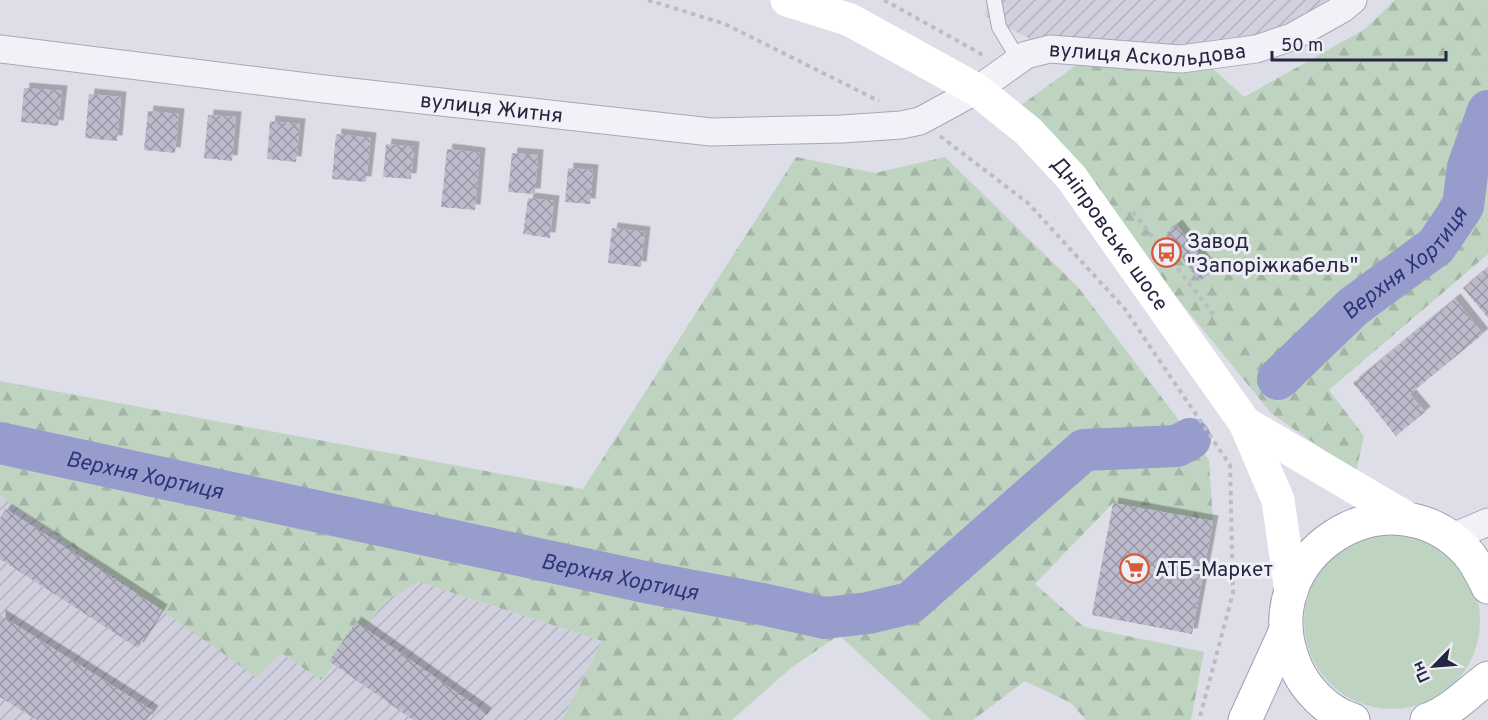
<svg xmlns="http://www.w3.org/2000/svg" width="1488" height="720" viewBox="0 0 1488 720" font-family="Overpass,sans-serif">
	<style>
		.industrial { fill: url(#industrial-furrows) }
		.green { fill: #bfd3c1 }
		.forest { fill: url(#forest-firs) }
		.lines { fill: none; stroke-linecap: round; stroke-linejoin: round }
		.river { stroke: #969dcc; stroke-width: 42 }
		.building { fill: url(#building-cross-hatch); filter: url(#shadow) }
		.lane-casing { stroke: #a7a7b7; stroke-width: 16 }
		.street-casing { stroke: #a7a7b7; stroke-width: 29 }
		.primary-casing { stroke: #9d9eb5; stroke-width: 35 }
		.path { stroke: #bcbcc8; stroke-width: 4; stroke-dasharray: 4.5 4.5; stroke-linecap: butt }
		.lane { stroke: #f1f1f7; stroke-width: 14 }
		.street { stroke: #f1f1f7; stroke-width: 27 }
		.secondary { stroke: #fff; stroke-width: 33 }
		.primary { stroke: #fff; stroke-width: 33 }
		.labels { text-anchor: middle; stroke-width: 6; stroke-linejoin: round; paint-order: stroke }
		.street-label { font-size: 21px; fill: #262641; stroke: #eeeef6 }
		.poi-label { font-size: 21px; fill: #262641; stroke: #eeeef6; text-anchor: start }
		.water-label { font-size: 22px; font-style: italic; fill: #2d3478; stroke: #eeeef6 }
	</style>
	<defs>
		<pattern id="industrial-furrows" width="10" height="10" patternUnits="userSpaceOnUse" patternTransform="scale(1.5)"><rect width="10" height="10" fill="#d0d0de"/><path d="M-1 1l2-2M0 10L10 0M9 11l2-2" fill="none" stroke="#b2b2c0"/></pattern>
		<pattern id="forest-firs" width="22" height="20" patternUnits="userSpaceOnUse" patternTransform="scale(1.5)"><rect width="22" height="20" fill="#bfd3c1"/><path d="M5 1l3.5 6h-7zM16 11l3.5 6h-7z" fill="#a4b5a7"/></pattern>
		<pattern id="building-cross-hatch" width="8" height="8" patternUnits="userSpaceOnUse" patternTransform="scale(1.5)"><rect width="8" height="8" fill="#bbc"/><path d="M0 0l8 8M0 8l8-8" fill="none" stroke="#9898a7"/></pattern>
		<filter id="shadow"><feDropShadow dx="5.5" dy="-5.5" stdDeviation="0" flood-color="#0004"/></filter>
	</defs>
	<rect width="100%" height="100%" fill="#dedee9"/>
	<g class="industrial">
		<path d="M 988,0 L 1353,0 L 1256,49 L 1050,49 L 985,16 Z"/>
		<path d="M 0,495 L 256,676 L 281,653 L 321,679 L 388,599 L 419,582 L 602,641 L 562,720 L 0,720 Z"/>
	</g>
	<circle class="green" cx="1392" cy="621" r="88"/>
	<g class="forest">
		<path d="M 1395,0 L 1488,0 L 1488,254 L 1329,390 L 1364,436 L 1356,472 L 1272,414 L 1020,106 L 1094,52 L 1200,57 L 1244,97 L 1365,29 Z"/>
		<path d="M 796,157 L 875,173 L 945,157 L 1078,287 L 1209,460 L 1213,521 L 1113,503 L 1035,584 L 1084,627 L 1204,652 L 1191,720 L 1086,720 L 1071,703 L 1025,681 L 973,720 L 931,720 L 839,635 L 791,668 L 732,720 L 562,720 L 602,641 L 419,582 L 388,599 L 321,680 L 281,653 L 256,677 L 0,495 L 0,381 L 583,489 Z"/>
	</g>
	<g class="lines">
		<g class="river">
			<path id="s1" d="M 1286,372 L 1278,379 L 1354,306 L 1436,246 L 1463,206 L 1468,167 L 1488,111"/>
			<path id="s2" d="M 0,443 L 645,582 L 762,604 L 825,618 L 868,613 L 910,603 L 1084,450 L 1177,446 L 1190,439"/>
		</g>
	</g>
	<g class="building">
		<path d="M 24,88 L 62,91 L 58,126 L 21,122 Z"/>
		<path d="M 89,94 L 121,97 L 117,141 L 85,138 Z"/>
		<path d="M 148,111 L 179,114 L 175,153 L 144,150 Z"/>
		<path d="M 208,115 L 236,117 L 232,161 L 204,158 Z"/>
		<path d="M 270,121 L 300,124 L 296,162 L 267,159 Z"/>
		<path d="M 336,134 L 371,138 L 366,182 L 332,179 Z"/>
		<path d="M 386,144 L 414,147 L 411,179 L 383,177 Z"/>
		<path d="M 447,149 L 480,153 L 475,210 L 441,207 Z"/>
		<path d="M 512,153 L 538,155 L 535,194 L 508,192 Z"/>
		<path d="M 568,168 L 593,170 L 590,204 L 565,202 Z"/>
		<path d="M 528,198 L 554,201 L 550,238 L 523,234 Z"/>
		<path d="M 1177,225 L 1212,272 L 1199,282 L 1165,234 Z"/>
		<path d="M 612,228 L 645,232 L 641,267 L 608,263 Z"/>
		<path d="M 1488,268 L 1488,318 L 1463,288 Z"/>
		<path d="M 1455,299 L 1483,334 L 1410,394 L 1425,412 L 1396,436 L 1353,383 Z"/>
		<path d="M 1113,503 L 1213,521 L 1192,634 L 1092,615 Z"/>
		<path d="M 6,509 L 162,610 L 138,648 L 0,559 L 0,518 Z"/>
		<path d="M 0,615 L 153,711 L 147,720 L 37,720 L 0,697 Z"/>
		<path d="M 356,622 L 486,713 L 482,720 L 413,720 L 329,661 Z"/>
	</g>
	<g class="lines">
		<defs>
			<path id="lane" d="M 994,0 L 999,27 L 1019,60"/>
			<g id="street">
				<path id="s3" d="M 0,49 L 324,89 L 711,132 L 842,129 L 901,125 L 920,121 L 977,90 L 1026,55 L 1050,49 L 1181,59 L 1256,49 L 1292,37 L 1342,9 L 1353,0"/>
				<path d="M 1450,538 L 1488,522"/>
			</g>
			<g id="primary">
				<path d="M 1245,720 L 1286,630"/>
				<path d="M 1353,720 C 1327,712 1305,689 1295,665 C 1249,556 1389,467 1467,552 C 1476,562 1482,575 1488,587"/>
				<path d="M 1427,720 C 1451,712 1468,692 1488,678"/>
			</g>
		</defs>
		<use href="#lane" class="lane-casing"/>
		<use href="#street" class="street-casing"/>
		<use href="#primary" class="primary-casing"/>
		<g class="path">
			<path d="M 648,0 L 725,24 L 879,101"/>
			<path d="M 884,0 L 983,55"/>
			<path d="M 940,136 L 1028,203 L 1124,308 L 1230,465 L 1233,593 L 1199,720"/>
			<path d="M 1133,212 L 1214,315"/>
		</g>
		<use href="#lane" class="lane"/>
		<use href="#street" class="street"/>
		<g class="secondary">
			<path id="s4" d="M 787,0 L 850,20 L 977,90 L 1028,131 L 1071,177 L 1245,423 L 1278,500 L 1291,592"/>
			<path d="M 1245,423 L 1410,520"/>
		</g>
		<use href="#primary" class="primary"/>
	</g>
	<defs>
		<symbol id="bus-ring" viewBox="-11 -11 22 22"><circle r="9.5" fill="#eeeef6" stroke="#d85a39" stroke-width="1.5"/><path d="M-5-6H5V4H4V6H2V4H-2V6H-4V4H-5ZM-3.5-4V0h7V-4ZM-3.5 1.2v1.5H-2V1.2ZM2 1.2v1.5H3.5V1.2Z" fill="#d85a39"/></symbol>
		<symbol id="supermarket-ring" viewBox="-11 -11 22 22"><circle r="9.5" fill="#eeeef6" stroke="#d85a39" stroke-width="1.5"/><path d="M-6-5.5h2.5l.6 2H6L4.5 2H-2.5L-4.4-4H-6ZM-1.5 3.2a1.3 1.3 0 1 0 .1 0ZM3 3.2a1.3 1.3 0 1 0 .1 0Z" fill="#d85a39"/></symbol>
	</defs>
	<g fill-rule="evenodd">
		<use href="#bus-ring" x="1150" y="236" width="33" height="33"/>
		<use href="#supermarket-ring" x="1118" y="552" width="33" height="33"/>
	</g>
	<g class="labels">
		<g class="street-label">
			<text dy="7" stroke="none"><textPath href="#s3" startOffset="1173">вулиця Аскольдова</textPath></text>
			<text dy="7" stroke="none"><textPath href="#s3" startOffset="495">вулиця Житня</textPath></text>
			<text dy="7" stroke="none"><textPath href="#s4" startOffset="408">Дніпровське шосе</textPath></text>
		</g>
		<g class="poi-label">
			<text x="1187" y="248">Завод<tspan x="1187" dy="24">"Запоріжкабель"</tspan></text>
			<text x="1155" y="576">АТБ-Маркет</text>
		</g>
		<g class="water-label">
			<text dy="8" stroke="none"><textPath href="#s1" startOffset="183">Верхня Хортиця</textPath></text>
			<text dy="8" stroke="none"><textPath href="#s2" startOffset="148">Верхня Хортиця</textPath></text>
			<text dy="8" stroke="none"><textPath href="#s2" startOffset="634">Верхня Хортиця</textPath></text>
		</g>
	</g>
	<g transform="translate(1434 666) rotate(245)" stroke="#eeeef6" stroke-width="4.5" paint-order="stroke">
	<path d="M0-4.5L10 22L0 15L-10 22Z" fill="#262641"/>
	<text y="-9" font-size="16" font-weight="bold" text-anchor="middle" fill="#262641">Пн</text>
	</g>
	<path d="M1272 51v9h174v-9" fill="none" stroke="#262641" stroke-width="3"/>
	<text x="1281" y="51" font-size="18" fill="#262641" stroke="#eeeef6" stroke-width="4.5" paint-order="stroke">50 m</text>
</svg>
